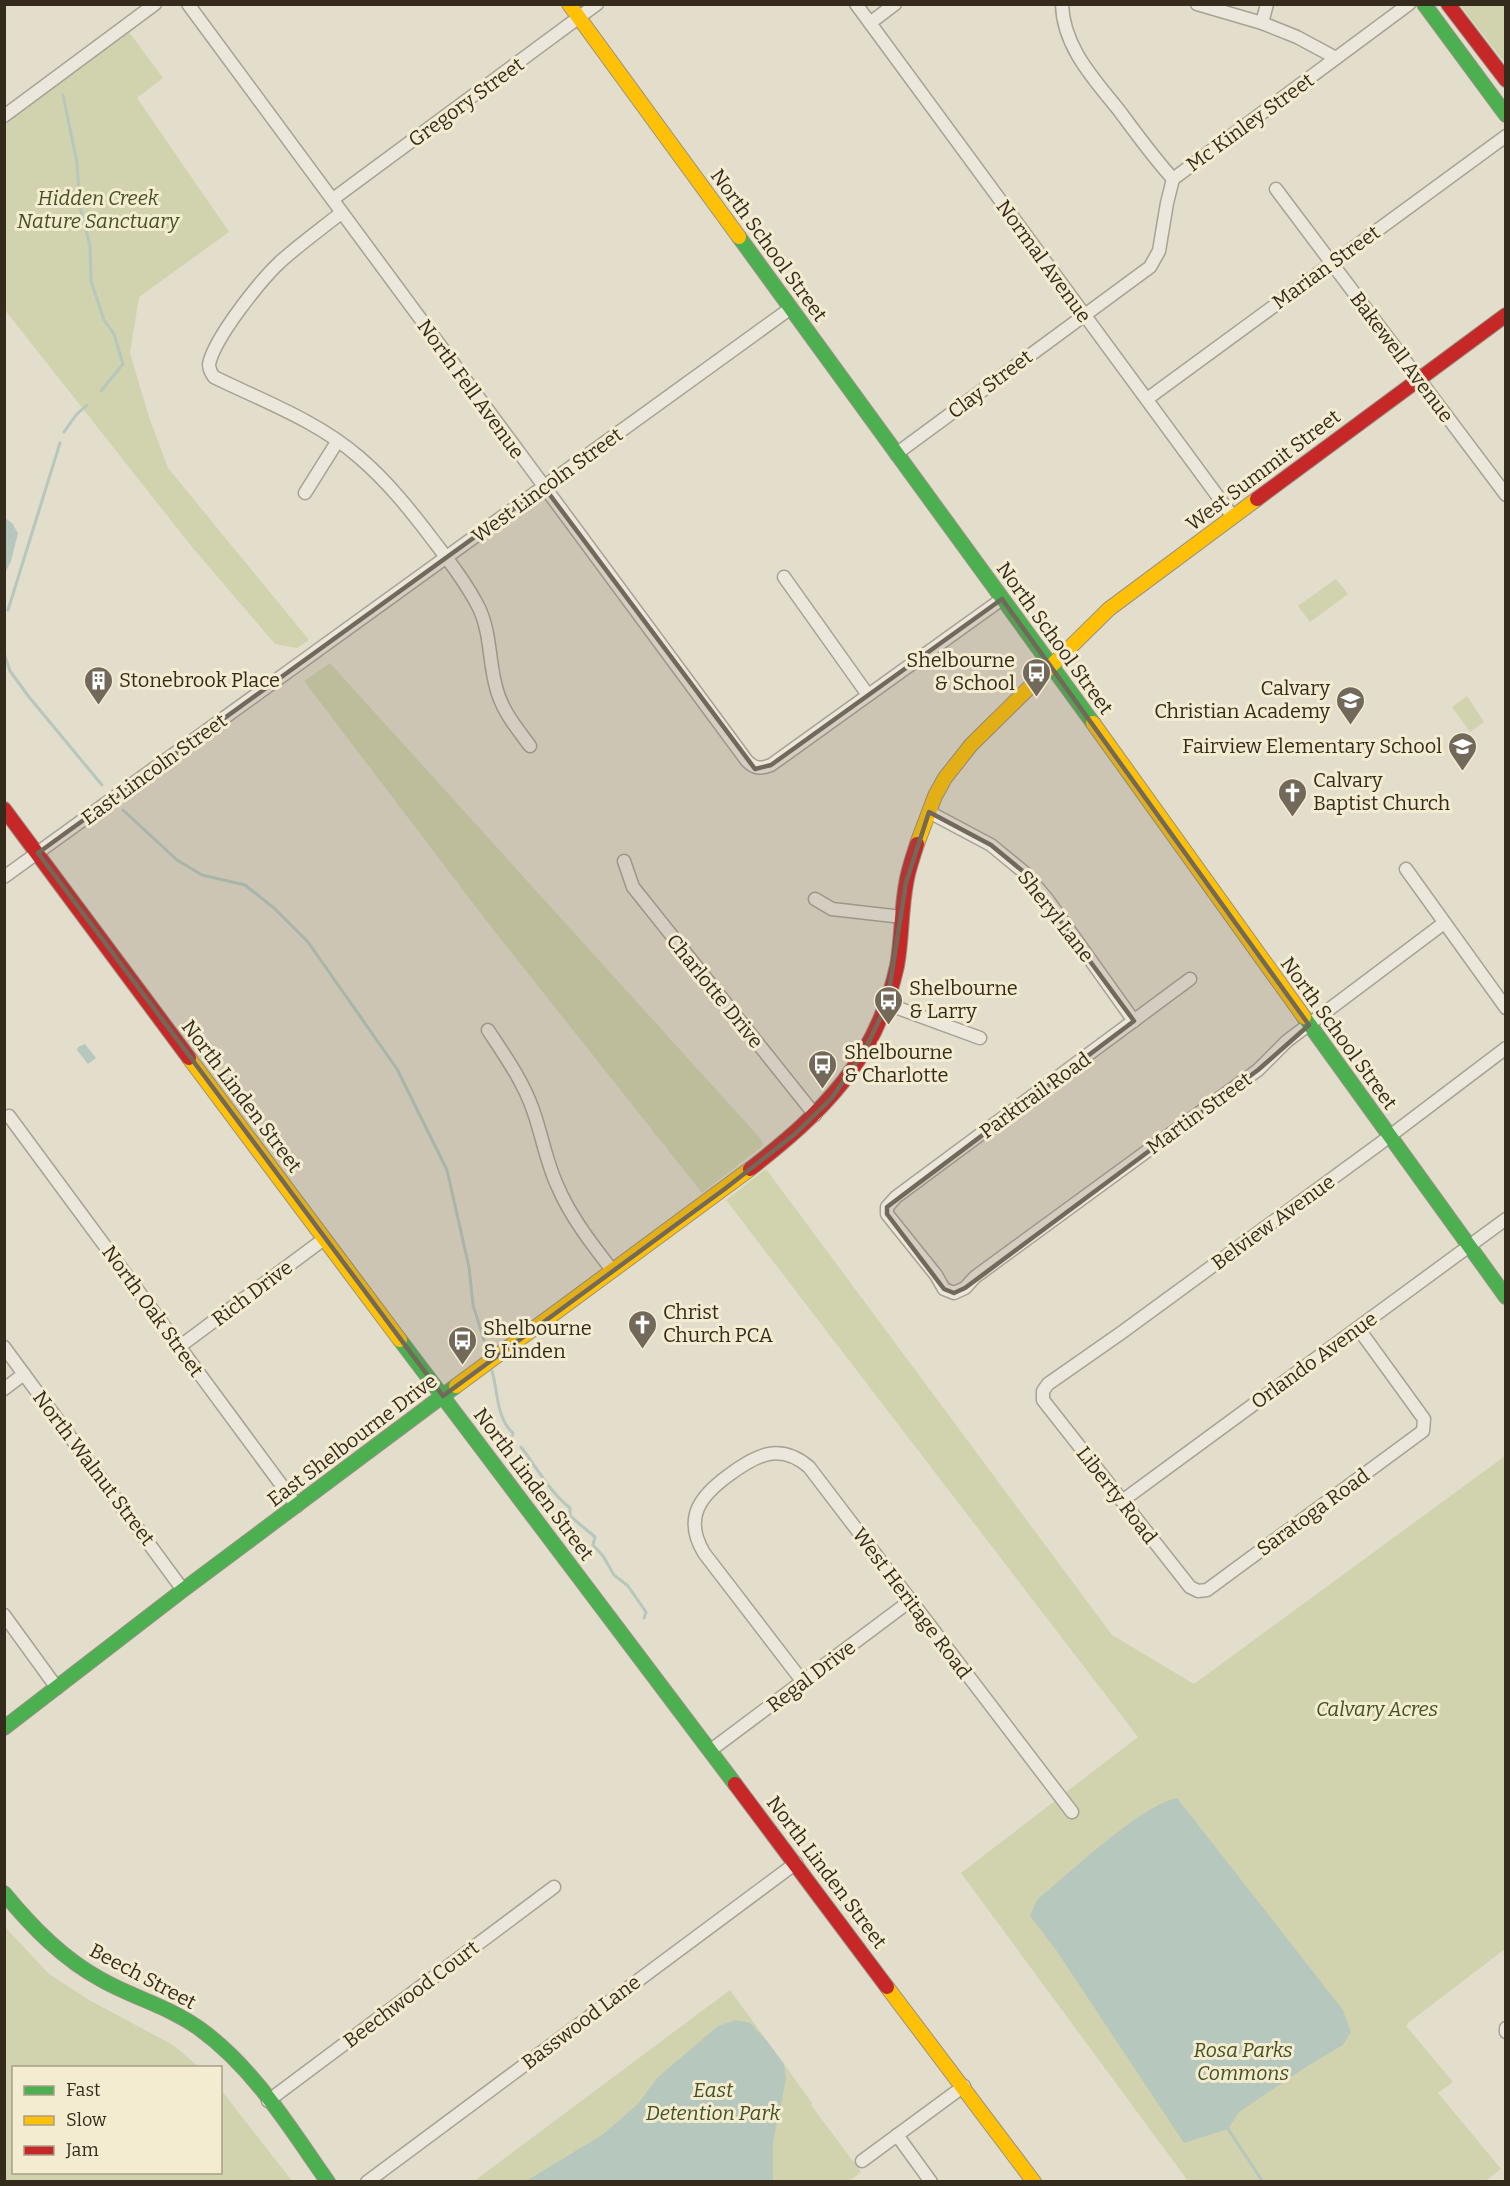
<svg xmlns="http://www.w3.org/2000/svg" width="1510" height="2186" viewBox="0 0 1510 2186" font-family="Bitter,serif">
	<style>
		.green { fill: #d0d3ad }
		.water { fill: #b6c8be }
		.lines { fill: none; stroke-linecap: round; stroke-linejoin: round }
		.stream { stroke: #b6c8be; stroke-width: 3 }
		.street-casing { stroke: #a8a294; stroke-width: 15 }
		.fast-casing { stroke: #979184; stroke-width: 16 }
		.slow-casing { stroke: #979184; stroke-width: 16 }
		.jam-casing { stroke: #979184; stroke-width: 16 }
		.street { stroke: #ebe7dc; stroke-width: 12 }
		.fast { stroke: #4caf50; stroke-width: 14 }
		.slow { stroke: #ffc107; stroke-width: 14 }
		.jam { stroke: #c62828; stroke-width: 14 }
		.marked { fill: #72695a; fill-opacity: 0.2; stroke: #72695a; stroke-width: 4.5; stroke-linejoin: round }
		.labels { text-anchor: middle; stroke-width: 6; stroke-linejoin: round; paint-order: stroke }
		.street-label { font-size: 20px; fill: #352b1d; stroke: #f4ecd0 }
		.park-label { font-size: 20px; font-style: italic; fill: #435124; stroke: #f4ecd0 }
		.poi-label { font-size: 20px; fill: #352b1d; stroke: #f4ecd0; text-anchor: start }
	</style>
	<rect width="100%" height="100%" fill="#e3ddcb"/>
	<g class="green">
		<path d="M 1460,5 L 1505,5 L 1505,63 Z"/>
		<path d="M 129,32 L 163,78 L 137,98 L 229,232 L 139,297 L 130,353 L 149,417 L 168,468 L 309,640 L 297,648 L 275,644 L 192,547 L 5,310 L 5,123 Z"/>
		<path d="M 1336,579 L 1348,594 L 1310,622 L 1298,606 Z"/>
		<path d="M 330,663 L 760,1138 L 764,1145 L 702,1193 L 488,923 L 304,681 Z"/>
		<path d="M 1467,696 L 1484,722 L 1470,732 L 1452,707 Z"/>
		<path d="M 766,1169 L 1112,1635 L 1194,1684 L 1505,1456 L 1505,1949 L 1408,2023 L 1406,2026 L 1453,2082 L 1438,2093 L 1501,2169 L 1484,2182 L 1188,2181 L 961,1873 L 1138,1737 L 726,1200 Z"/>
		<path d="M 5,1927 L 49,1974 L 89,2000 L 173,2045 L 199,2067 L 14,2068 L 14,2172 L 220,2172 L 221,2090 L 292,2181 L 5,2181 Z"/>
		<path d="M 730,1990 L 812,2103 L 811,2105 L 861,2172 L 848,2182 L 473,2182 Z"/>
	</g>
	<g class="water">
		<path d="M 5,518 L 12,523 L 18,533 L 11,561 L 5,573 Z"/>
		<path d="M 85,1044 L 96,1058 L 88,1064 L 77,1050 L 78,1047 Z"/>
		<path d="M 1177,1798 L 1343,2010 L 1351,2032 L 1343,2045 L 1309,2065 L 1239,2112 L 1228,2129 L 1184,2143 L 1056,1950 L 1030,1916 L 1037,1900 C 1068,1874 1141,1805 1177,1798 Z"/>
		<path d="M 736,2020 L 750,2023 L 767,2041 L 784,2064 L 786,2080 L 773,2142 L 773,2181 L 526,2181 L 602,2135 L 638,2104 L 657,2078 L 718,2026 Z"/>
	</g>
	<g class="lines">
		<g class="stream">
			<path d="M 1472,4 L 1475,4"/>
			<path d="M 63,95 L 77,163 L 80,207 L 90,246 L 91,281 L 104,320 L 114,334 L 123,364 L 101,391"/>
			<path d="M 64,432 L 76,415 L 87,405"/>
			<path d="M 8,610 L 60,443"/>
			<path d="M 4,653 L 10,671 L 29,697 L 102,785"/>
			<path d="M 123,810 L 177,860 L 202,875 L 245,885 L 274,908 L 308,942 L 397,1069 L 447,1170 L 469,1267 L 473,1305 L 484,1340"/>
			<path d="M 492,1371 C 498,1391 496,1418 513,1433 L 512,1437"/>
			<path d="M 521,1447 C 537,1468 549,1491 570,1508 L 570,1516 L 595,1537 L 593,1545 L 603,1556 L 614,1575 L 628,1586 L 646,1612 L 644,1618"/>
			<path d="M 1228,2129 L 1263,2182"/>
		</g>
		<defs>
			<g id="street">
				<path d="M 188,4 L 747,761 C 755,769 761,769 771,765 L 1002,599"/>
				<path d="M 856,4 L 1233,517"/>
				<path d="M 1062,4 C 1063,48 1096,81 1121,113 C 1138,136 1154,158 1173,179"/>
				<path d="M 1197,4 L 1262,23 L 1297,37 L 1336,58"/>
				<path d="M 870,23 L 895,4"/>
				<path d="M 1262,23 L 1267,4"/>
				<path d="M 4,116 L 155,4"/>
				<path d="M 1276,189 L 1506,495"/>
				<path d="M 333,199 L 597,4"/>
				<path d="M 341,213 C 321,229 300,244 280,262 C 260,281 215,337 209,364 C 209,369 211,373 214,377 C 263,401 318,421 360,458 C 388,482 411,511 433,540 C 449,561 467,584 479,608 C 490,631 489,658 495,683 C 500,708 515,726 530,746"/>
				<path d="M 1147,399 L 1506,136"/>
				<path d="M 896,454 L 1150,267 L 1159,251 L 1167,203 L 1173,179 L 1409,4"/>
				<path d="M 305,493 L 337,442"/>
				<path d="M 784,577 L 868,695"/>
				<path d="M 929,812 L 991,845 L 1025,873 L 1047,899 L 1134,1021"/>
				<path d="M 624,861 L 633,887 L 815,1115"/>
				<path d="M 1406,869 L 1506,1008"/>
				<path d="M 4,877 L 791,308"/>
				<path d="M 815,899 L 832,909 L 902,917"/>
				<path d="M 1190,979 L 896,1197 L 887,1207 L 887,1214 L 936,1275 L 944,1289 L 954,1293 L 965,1288 L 975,1277 L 1258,1070 L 1287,1041 L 1444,923"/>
				<path d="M 887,1004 L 980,1038"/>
				<path d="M 488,1030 C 505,1056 523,1081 533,1110 C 542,1135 546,1161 557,1185 C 570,1216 591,1243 612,1270"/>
				<path d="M 9,1116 L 297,1506"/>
				<path d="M 1358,1328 L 1424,1419 L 1423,1431 L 1207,1590 L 1198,1591 L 1190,1587 L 1043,1400 L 1043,1391 L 1048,1384 L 1121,1333 L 1378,1145 L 1506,1048"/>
				<path d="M 4,1347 L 183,1590"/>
				<path d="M 179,1347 L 324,1239"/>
				<path d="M 4,1389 L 24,1374"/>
				<path d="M 1122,1501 L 1506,1219"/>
				<path d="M 4,1615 L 57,1688"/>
				<path d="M 803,1682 L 704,1553 C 683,1518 700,1496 729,1475 C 756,1455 780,1442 809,1467 L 1072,1812"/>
				<path d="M 711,1750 L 910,1601"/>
				<path d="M 1506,2028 L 1506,2032"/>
				<path d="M 268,2101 L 554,1887"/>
				<path d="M 897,2135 L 931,2182"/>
				<path d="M 862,2161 L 964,2086"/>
				<path d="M 367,2182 L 796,1863"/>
			</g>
			<g id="fast">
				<path d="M 1424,4 L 1506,115"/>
				<path d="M 739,237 L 1093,723"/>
				<path d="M 1304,1017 L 1506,1297"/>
				<path d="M 400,1340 L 735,1784"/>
				<path d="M 4,1728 L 183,1590 L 456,1386"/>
				<path d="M 4,1893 C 32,1927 63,1959 102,1980 C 134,1998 170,2007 200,2029 C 254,2068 290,2128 328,2182"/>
			</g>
			<g id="slow">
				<path d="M 569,4 L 739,237"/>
				<path d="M 1093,723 L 1304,1017"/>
				<path d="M 917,844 L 935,796 L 945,778 L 971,745 L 1109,609 L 1257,499"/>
				<path d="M 189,1058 L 400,1340"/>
				<path d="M 456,1386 L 750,1169"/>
				<path d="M 887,1987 L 1034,2182"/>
			</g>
			<g id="jam">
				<path d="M 1448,4 L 1506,80"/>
				<path d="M 1257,499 L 1506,315"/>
				<path d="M 4,809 L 189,1058"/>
				<path d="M 750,1169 C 823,1112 876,1061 897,966 C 902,939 901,911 906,884 C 908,870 913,857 917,844"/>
				<path d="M 735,1784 L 887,1987"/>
			</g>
		</defs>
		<use href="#street" class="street-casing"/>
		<use href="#fast" class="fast-casing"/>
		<use href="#slow" class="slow-casing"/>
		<use href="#jam" class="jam-casing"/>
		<use href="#street" class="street"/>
		<use href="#fast" class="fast"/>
		<use href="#slow" class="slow"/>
		<use href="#jam" class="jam"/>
	</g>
	<path class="marked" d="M 544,487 L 755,769 L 771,765 L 1002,599 L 1309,1025 L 1258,1070 L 965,1288 L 954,1293 L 944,1289 L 887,1214 L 887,1207 L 1134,1021 L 1025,873 L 991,845 L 929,812 L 906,883 L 887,1004 L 864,1052 L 831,1099 L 795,1134 L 726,1188 L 443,1396 L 38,853 Z"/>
	<defs>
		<symbol id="bus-pin" viewBox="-11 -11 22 30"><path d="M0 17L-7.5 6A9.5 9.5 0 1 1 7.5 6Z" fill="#72695a" stroke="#f4ecd0"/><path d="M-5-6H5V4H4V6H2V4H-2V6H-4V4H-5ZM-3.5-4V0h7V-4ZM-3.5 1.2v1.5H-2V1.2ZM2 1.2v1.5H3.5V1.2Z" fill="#fff"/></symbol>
		<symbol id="building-pin" viewBox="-11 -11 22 30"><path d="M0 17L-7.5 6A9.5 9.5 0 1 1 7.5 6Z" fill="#72695a" stroke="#f4ecd0"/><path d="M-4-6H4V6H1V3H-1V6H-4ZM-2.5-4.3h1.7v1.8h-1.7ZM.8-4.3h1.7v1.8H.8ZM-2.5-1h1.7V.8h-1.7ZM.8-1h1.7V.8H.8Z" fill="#fff"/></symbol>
		<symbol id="school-pin" viewBox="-11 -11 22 30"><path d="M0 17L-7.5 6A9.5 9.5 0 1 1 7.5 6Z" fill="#72695a" stroke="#f4ecd0"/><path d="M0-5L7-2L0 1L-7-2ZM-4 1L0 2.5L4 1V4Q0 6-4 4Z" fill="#fff"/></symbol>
		<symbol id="church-pin" viewBox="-11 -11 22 30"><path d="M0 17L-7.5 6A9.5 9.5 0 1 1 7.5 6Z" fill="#72695a" stroke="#f4ecd0"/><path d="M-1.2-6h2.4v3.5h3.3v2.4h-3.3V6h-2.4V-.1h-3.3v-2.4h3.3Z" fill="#fff"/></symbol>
	</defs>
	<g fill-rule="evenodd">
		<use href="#bus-pin" x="1020" y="656" width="33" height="45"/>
		<use href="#building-pin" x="82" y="664" width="33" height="45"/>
		<use href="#school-pin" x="1334" y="684" width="33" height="45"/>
		<use href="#school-pin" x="1446" y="730" width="33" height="45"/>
		<use href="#church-pin" x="1276" y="776" width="33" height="45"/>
		<use href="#bus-pin" x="872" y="984" width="33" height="45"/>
		<use href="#bus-pin" x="806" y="1048" width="33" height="45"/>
		<use href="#church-pin" x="626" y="1308" width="33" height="45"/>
		<use href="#bus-pin" x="446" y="1324" width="33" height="45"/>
	</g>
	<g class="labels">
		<g class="street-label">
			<text transform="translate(466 102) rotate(-36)" y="7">Gregory Street</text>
			<text transform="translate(1250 122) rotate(-36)" y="7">Mc Kinley Street</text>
			<text transform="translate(769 245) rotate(54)" y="7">North School Street</text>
			<text transform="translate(1044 261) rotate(54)" y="7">Normal Avenue</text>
			<text transform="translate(1326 267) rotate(-36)" y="7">Marian Street</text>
			<text transform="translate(1402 357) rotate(53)" y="7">Bakewell Avenue</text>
			<text transform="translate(990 384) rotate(-37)" y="7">Clay Street</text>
			<text transform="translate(471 389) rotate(54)" y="7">North Fell Avenue</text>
			<text transform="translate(1263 470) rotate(-37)" y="7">West Summit Street</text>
			<text transform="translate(547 485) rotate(-36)" y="7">West Lincoln Street</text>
			<text transform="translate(1055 638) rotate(54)" y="7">North School Street</text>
			<text transform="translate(154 769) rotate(-36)" y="7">East Lincoln Street</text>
			<text transform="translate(1056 916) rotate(52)" y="7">Sheryl Lane</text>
			<text transform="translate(715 991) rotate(51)" y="7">Charlotte Drive</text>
			<text transform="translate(1339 1033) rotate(54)" y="7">North School Street</text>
			<text transform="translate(1035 1095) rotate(-36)" y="7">Parktrail Road</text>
			<text transform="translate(242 1096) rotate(53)" y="7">North Linden Street</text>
			<text transform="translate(1199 1113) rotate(-36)" y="7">Martin Street</text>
			<text transform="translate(1273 1222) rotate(-36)" y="7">Belview Avenue</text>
			<text transform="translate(252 1293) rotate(-37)" y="7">Rich Drive</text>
			<text transform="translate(153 1311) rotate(54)" y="7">North Oak Street</text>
			<text transform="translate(1314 1360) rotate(-36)" y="7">Orlando Avenue</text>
			<text transform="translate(352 1440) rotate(-37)" y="7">East Shelbourne Drive</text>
			<text transform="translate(94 1468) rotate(53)" y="7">North Walnut Street</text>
			<text transform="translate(534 1484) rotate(53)" y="7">North Linden Street</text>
			<text transform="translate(1117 1495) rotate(52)" y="7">Liberty Road</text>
			<text transform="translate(1313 1512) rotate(-36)" y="7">Saratoga Road</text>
			<text transform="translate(912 1603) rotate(53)" y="7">West Heritage Road</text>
			<text transform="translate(811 1676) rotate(-37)" y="7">Regal Drive</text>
			<text transform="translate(827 1872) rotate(53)" y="7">North Linden Street</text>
			<text transform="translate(143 1976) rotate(28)" y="7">Beech Street</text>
			<text transform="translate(411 1994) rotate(-37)" y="7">Beechwood Court</text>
			<text transform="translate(581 2022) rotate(-37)" y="7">Basswood Lane</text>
		</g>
		<g class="park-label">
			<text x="98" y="205">Hidden Creek<tspan x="98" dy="23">Nature Sanctuary</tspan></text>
			<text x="1377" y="1716">Calvary Acres</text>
			<text x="1243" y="2057">Rosa Parks<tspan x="1243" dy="23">Commons</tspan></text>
			<text x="713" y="2097">East<tspan x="713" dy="23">Detention Park</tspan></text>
		</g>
		<g class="poi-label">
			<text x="1015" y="667" text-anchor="end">Shelbourne<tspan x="1015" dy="23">&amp; School</tspan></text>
			<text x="119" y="687">Stonebrook Place</text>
			<text x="1330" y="695" text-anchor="end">Calvary<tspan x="1330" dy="23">Christian Academy</tspan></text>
			<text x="1442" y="753" text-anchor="end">Fairview Elementary School</text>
			<text x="1313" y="787">Calvary<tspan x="1313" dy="23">Baptist Church</tspan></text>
			<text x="909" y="995">Shelbourne<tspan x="909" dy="23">&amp; Larry</tspan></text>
			<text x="844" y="1059">Shelbourne<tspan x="844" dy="23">&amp; Charlotte</tspan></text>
			<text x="663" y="1319">Christ<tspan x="663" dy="23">Church PCA</tspan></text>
			<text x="483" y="1335">Shelbourne<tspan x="483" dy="23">&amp; Linden</tspan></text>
		</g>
	</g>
	<rect width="1510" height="2186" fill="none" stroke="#352b1d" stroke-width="12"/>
	<rect x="12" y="2066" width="210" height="108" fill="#f4ecd0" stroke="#a89f88" stroke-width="1.5"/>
	<rect x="24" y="2086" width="30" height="9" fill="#4caf50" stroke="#a89f88" stroke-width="1.5"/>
	<text x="66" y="2096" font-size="18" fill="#352b1d">Fast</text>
	<rect x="24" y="2116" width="30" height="9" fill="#ffc107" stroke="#a89f88" stroke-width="1.5"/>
	<text x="66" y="2126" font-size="18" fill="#352b1d">Slow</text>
	<rect x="24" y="2146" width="30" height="9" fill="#c62828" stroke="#a89f88" stroke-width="1.5"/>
	<text x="66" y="2156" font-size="18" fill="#352b1d">Jam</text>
</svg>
